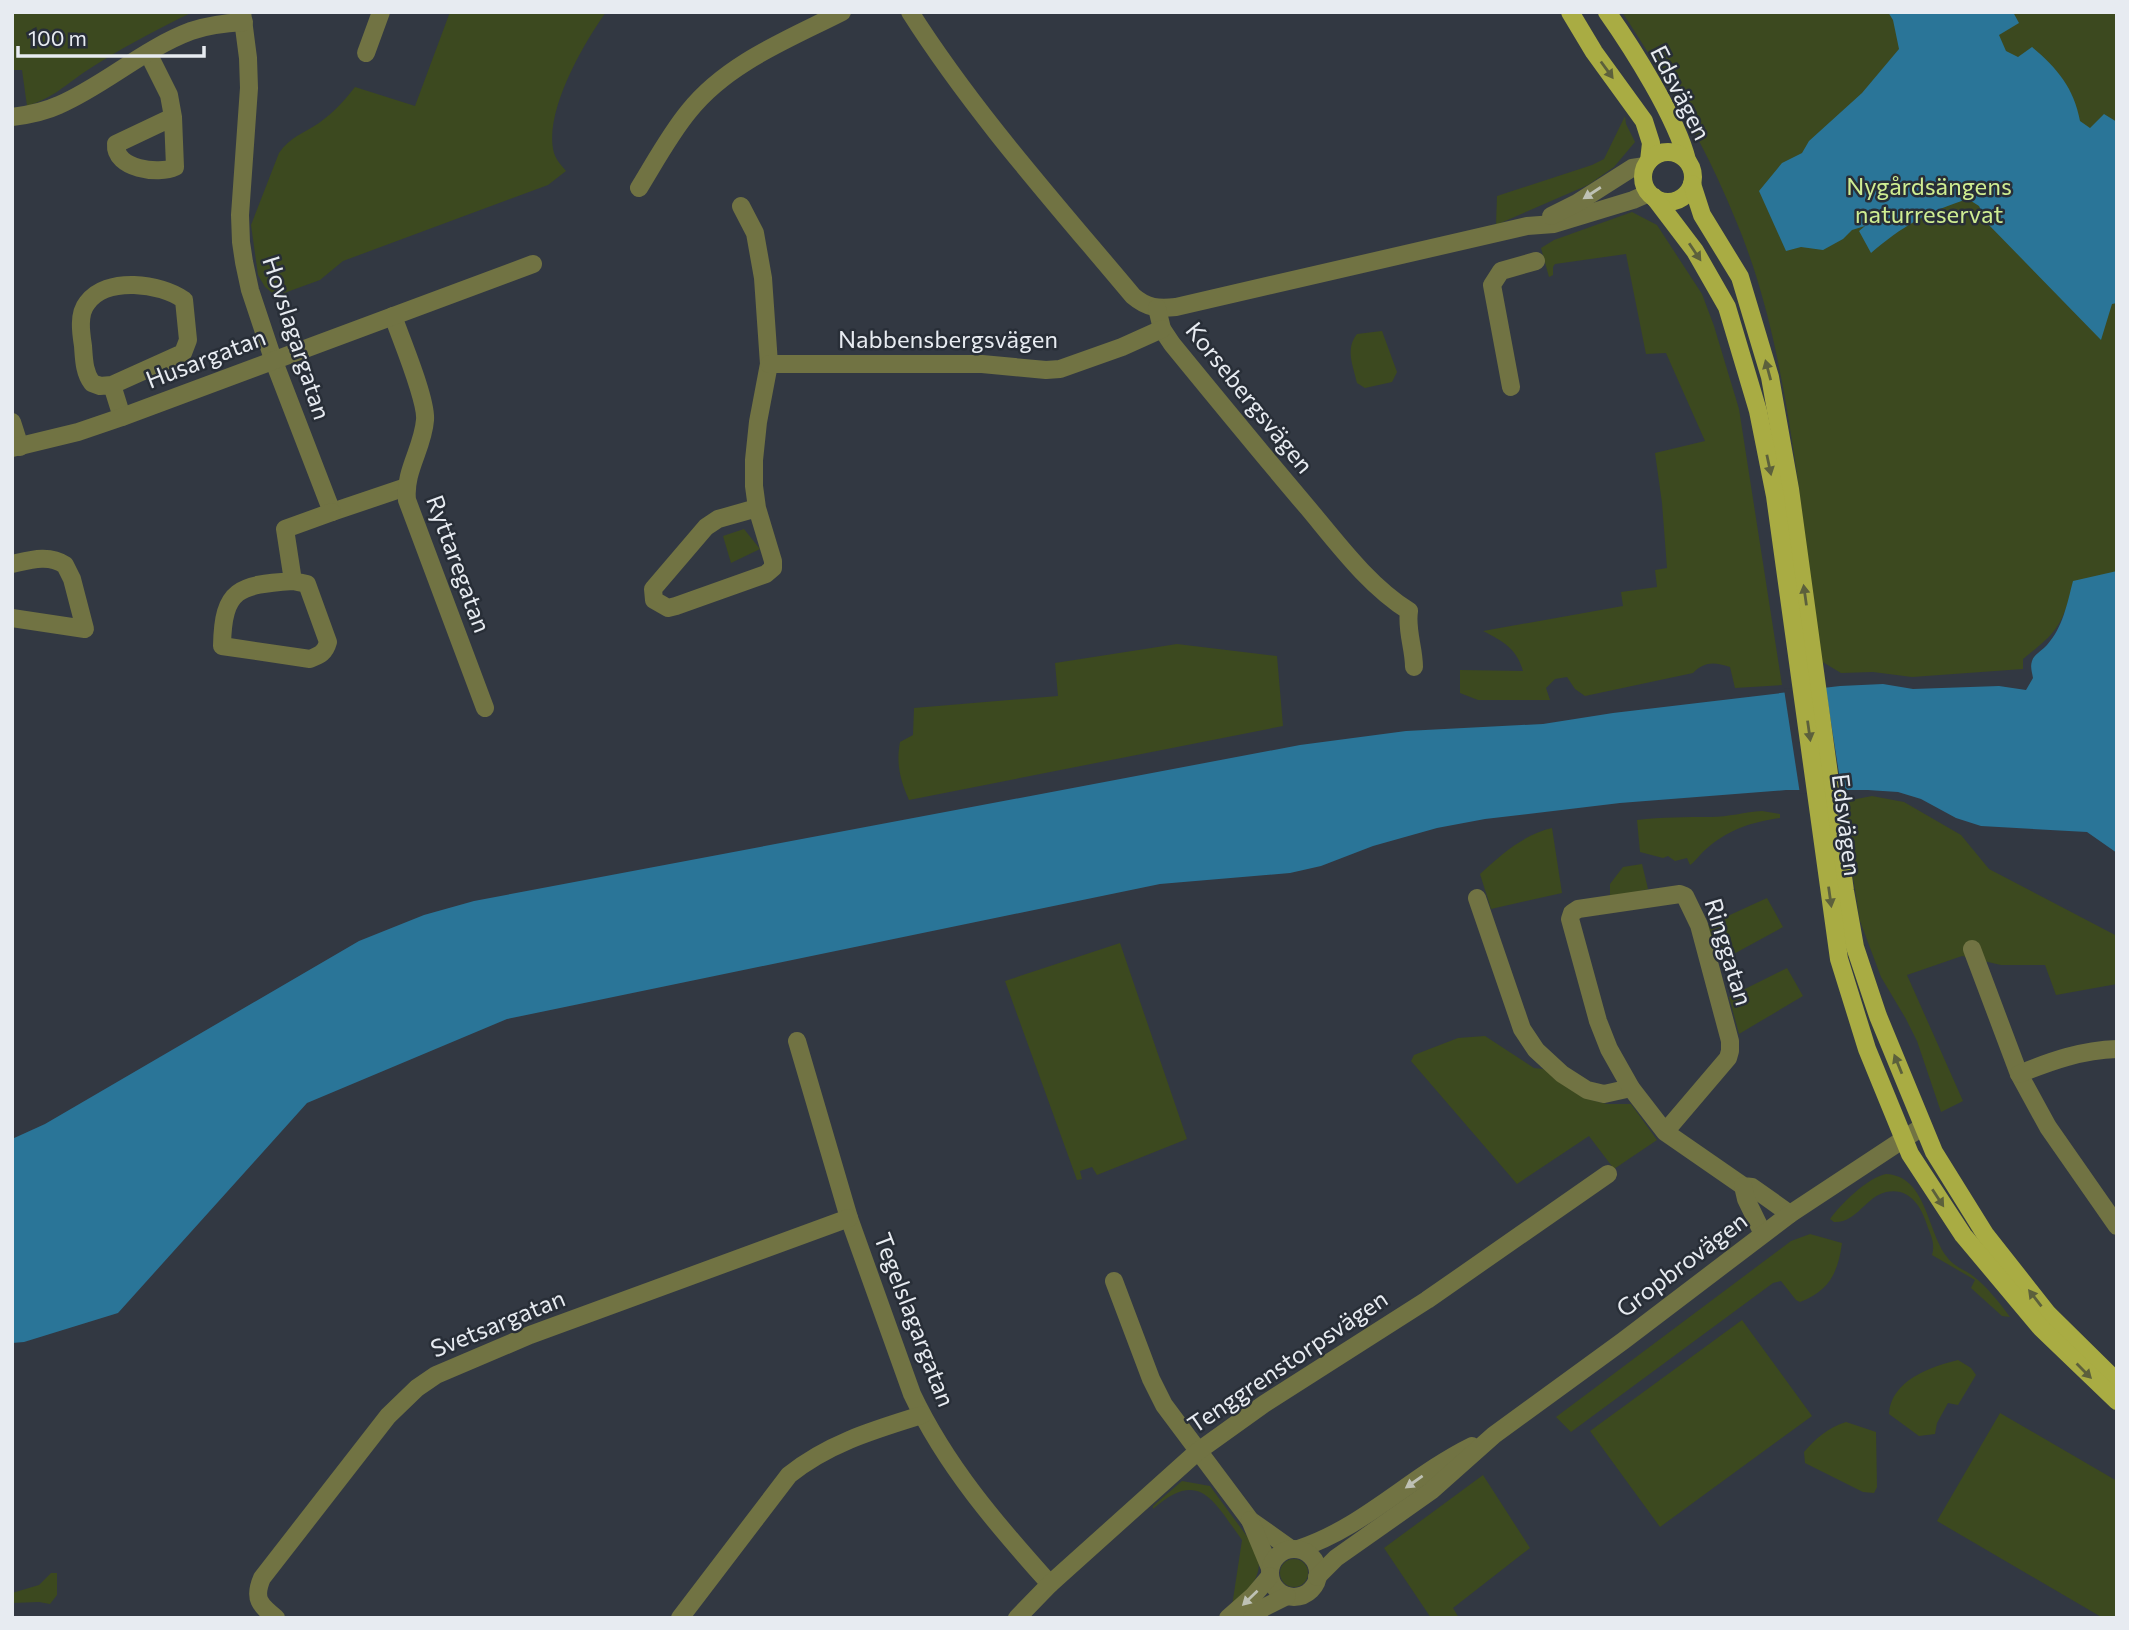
<svg xmlns="http://www.w3.org/2000/svg" width="2129" height="1630" viewBox="0 0 2129 1630" font-family="Commissioner,sans-serif">
	<style>
		.green { fill: #3c491f }
		.water { fill: #2a7598 }
		.pier { fill: #323842 }
		.lines { fill: none; stroke-linecap: round; stroke-linejoin: round }
		.minor { stroke: #717343; stroke-width: 18 }
		.major { stroke: #a9ac43; stroke-width: 18 }
		.oneway { fill: #5c603c }
		.oneway2 { fill: #bec1b4 }
		.labels { text-anchor: middle; stroke-width: 5; stroke-linejoin: round; paint-order: stroke }
		.street-label { font-size: 24px; fill: #e7ebf1; stroke: #282e37 }
		.park-label { font-size: 24px; fill: #cfed92; stroke: #282e37 }
	</style>
	<rect width="100%" height="100%" fill="#323842"/>
	<g class="green">
		<path d="M 12,12 L 193,12 C 155,30 118,50 83,73 C 60,89 54,97 27,106 L 22,70 L 12,70 Z"/>
		<path d="M 450,12 L 606,12 C 583,44 543,114 554,153 C 556,160 562,166 566,171 L 548,185 L 343,261 L 320,280 L 276,296 L 265,287 L 258,275 L 251,225 L 279,153 C 290,137 304,133 319,123 C 333,113 345,100 355,87 L 415,106 Z"/>
		<path d="M 1622,12 L 2117,12 L 2117,591 L 2070,596 C 2060,631 2050,637 2023,659 L 2023,669 L 1912,677 L 1873,672 L 1841,673 L 1821,661 C 1814,603 1806,546 1799,488 C 1786,396 1771,302 1734,216 C 1705,144 1664,76 1622,12 Z"/>
		<path d="M 1625,116 L 1626,124 L 1635,142 L 1614,167 L 1588,185 L 1496,225 L 1497,196 L 1592,165 L 1604,159 Z"/>
		<path d="M 1632,212 L 1657,225 L 1702,294 L 1714,326 L 1739,409 L 1782,685 L 1735,688 L 1730,667 C 1714,662 1705,661 1693,673 L 1585,696 L 1575,689 L 1567,677 L 1555,679 L 1546,688 L 1550,700 L 1478,700 L 1460,693 L 1460,670 L 1523,671 C 1517,649 1503,641 1483,631 L 1623,606 L 1621,592 L 1657,587 L 1655,570 L 1667,568 L 1662,503 L 1655,453 L 1705,441 L 1666,353 L 1646,354 L 1626,254 L 1555,264 L 1553,267 L 1553,275 L 1549,277 L 1541,248 L 1554,240 Z"/>
		<path d="M 1382,331 L 1397,372 L 1392,382 L 1365,388 L 1357,383 C 1353,365 1345,349 1357,334 Z"/>
		<path d="M 744,529 L 760,549 L 731,563 L 723,536 Z"/>
		<path d="M 1177,644 L 1277,656 L 1283,726 L 909,800 C 900,780 896,763 900,742 L 913,735 L 914,708 L 1058,696 L 1055,663 Z"/>
		<path d="M 1872,796 L 1904,802 L 1961,835 L 1989,869 L 2117,936 L 2117,984 L 2056,995 L 2045,965 L 2001,965 L 1962,956 L 1907,975 L 1963,1101 L 1941,1112 L 1917,1041 L 1906,1019 L 1881,977 L 1860,921 L 1841,802 Z"/>
		<path d="M 1762,811 L 1780,814 L 1780,818 C 1751,822 1727,830 1705,850 C 1699,855 1696,861 1690,865 L 1687,858 L 1675,861 L 1668,856 L 1663,858 L 1640,852 L 1637,820 C 1662,817 1686,817 1711,817 C 1728,817 1745,812 1762,811 Z"/>
		<path d="M 1552,828 L 1562,893 L 1491,909 L 1480,874 C 1502,854 1523,835 1552,828 Z"/>
		<path d="M 1642,864 L 1648,889 L 1621,896 L 1610,895 L 1610,884 L 1623,867 Z"/>
		<path d="M 1767,898 L 1783,927 L 1719,962 L 1708,925 Z"/>
		<path d="M 1120,943 L 1187,1139 L 1097,1175 L 1092,1167 L 1080,1171 L 1082,1179 L 1077,1180 L 1005,981 Z"/>
		<path d="M 1787,968 L 1803,996 L 1739,1034 L 1729,997 Z"/>
		<path d="M 1485,1036 L 1534,1068 L 1543,1069 L 1591,1100 L 1607,1104 L 1631,1104 L 1657,1140 L 1614,1169 L 1589,1136 L 1517,1184 L 1411,1061 L 1414,1055 L 1458,1038 Z"/>
		<path d="M 1886,1174 C 1927,1176 1927,1232 1947,1257 C 1954,1267 1964,1269 1973,1276 C 1987,1287 2000,1303 2010,1317 L 2002,1316 L 1971,1288 L 1975,1280 L 1932,1255 C 1935,1245 1932,1237 1928,1228 C 1922,1208 1911,1187 1886,1192 C 1865,1197 1857,1223 1834,1222 L 1830,1219 C 1841,1204 1867,1178 1886,1174 Z"/>
		<path d="M 1810,1234 L 1842,1243 C 1838,1273 1829,1291 1800,1302 L 1796,1300 L 1781,1281 L 1773,1283 L 1571,1432 L 1556,1417 L 1791,1241 Z"/>
		<path d="M 1742,1320 L 1812,1416 L 1660,1527 L 1590,1431 Z"/>
		<path d="M 1958,1360 L 1971,1368 L 1976,1375 L 1958,1405 L 1948,1403 L 1937,1423 L 1935,1434 L 1919,1436 L 1889,1414 C 1891,1381 1929,1367 1958,1360 Z"/>
		<path d="M 2000,1413 L 2117,1481 L 2117,1618 L 2103,1618 L 1937,1521 Z"/>
		<path d="M 1846,1422 L 1876,1432 L 1877,1487 L 1874,1493 L 1863,1492 L 1805,1463 L 1804,1452 C 1815,1439 1829,1427 1846,1422 Z"/>
		<path d="M 1483,1475 L 1530,1548 L 1453,1608 L 1459,1618 L 1431,1618 L 1384,1548 Z"/>
		<path d="M 1182,1481 L 1210,1486 L 1257,1550 C 1264,1578 1250,1587 1232,1606 L 1242,1540 C 1214,1502 1200,1467 1153,1509 L 1153,1506 Z"/>
		<circle cx="1294" cy="1573" r="14"/>
		<path d="M 51,1573 L 57,1573 L 57,1595 L 50,1604 L 39,1602 L 12,1603 L 12,1593 L 39,1585 Z"/>
	</g>
	<g class="water">
		<path d="M 1888,12 L 2013,12 L 2019,23 L 1999,35 L 2006,51 L 2018,57 L 2032,47 C 2057,68 2074,88 2080,121 L 2090,128 L 2104,114 L 2117,122 L 2117,303 L 2112,304 L 2101,340 L 1987,223 L 1979,206 L 1968,199 C 1929,211 1901,227 1871,253 L 1859,231 L 1865,226 L 1852,230 L 1843,239 L 1823,250 L 1801,247 L 1786,251 L 1759,191 L 1782,163 L 1802,153 L 1809,141 L 1862,93 L 1899,49 L 1893,20 Z"/>
		<path d="M 2117,571 L 2117,853 L 2087,832 L 1981,826 L 1956,818 L 1921,799 L 1898,792 L 1868,790 L 1786,790 L 1620,803 L 1485,819 L 1437,828 L 1373,846 L 1321,866 L 1290,873 L 1160,884 L 507,1019 L 307,1103 L 118,1313 L 24,1342 L 12,1343 L 12,1139 L 45,1124 L 359,941 L 424,915 L 474,901 L 1300,745 L 1406,731 L 1543,724 L 1613,713 L 1840,686 L 1883,684 L 1913,689 L 1999,686 L 2026,690 L 2033,678 C 2032,672 2030,667 2032,661 C 2034,654 2042,651 2047,645 C 2063,627 2067,604 2073,581 Z"/>
	</g>
	<path class="pier" d="M 1825,684 L 1842,793 L 1800,794 L 1784,689 Z"/>
	<g class="lines">
		<g class="minor">
			<path d="M 242,12 L 248,58 L 249,88 L 240,215 L 241,242 L 244,262 L 250,290 L 273,359 L 332,512 L 406,487"/>
			<path d="M 910,12 C 975,114 1056,204 1133,296 C 1147,308 1158,309 1176,307 L 1527,226 L 1554,224 L 1633,200 L 1649,193"/>
			<path d="M 148,53 L 169,95 L 173,117 L 175,167 C 159,175 114,169 116,144 L 173,117"/>
			<path d="M 366,53 L 381,12"/>
			<path d="M 12,117 C 28,115 44,112 59,105 C 105,85 143,49 191,31 C 208,25 226,23 244,22"/>
			<path d="M 639,188 C 655,162 670,134 689,111 C 727,63 789,39 842,12"/>
			<path d="M 741,206 L 755,233 L 763,278 L 769,364 L 758,422 L 754,460 L 754,486 L 757,508 L 718,519 L 706,527 L 653,589 L 654,600 L 668,608 L 676,606 L 766,574 L 773,568 L 773,561 L 757,508"/>
			<path d="M 1551,216 L 1577,203 L 1632,168 L 1645,166"/>
			<path d="M 1157,308 L 1162,329 L 1172,344 C 1217,399 1262,454 1308,508 C 1338,544 1369,586 1409,611 C 1406,630 1414,648 1414,667"/>
			<path d="M 393,316 C 401,339 427,400 425,420 C 423,448 404,471 407,500 L 485,708"/>
			<path d="M 769,364 L 982,364 L 1046,370 L 1060,369 L 1122,347 L 1162,329"/>
			<path d="M 112,385 L 183,353 L 188,340 L 184,300 C 161,283 106,276 87,303 C 78,314 81,333 83,346 C 84,359 84,372 92,383 L 100,386 L 112,385 L 122,417"/>
			<path d="M 1511,387 L 1492,285 L 1501,271 L 1536,261"/>
			<path d="M 12,422 L 20,447"/>
			<path d="M 12,448 L 78,432 L 122,417 L 533,264"/>
			<path d="M 12,564 C 30,560 49,554 65,565 L 72,579 L 85,629 L 12,618"/>
			<path d="M 293,581 C 239,585 223,588 222,646 L 310,659 C 320,655 325,653 328,642 L 307,584 L 293,581 L 285,529 L 332,512"/>
			<path d="M 1477,898 L 1522,1029 L 1536,1050 L 1562,1074 L 1587,1090 L 1604,1094 L 1631,1088"/>
			<path d="M 1972,949 L 2019,1074 L 2048,1127 L 2117,1226"/>
			<path d="M 797,1041 L 849,1218 L 912,1394 C 946,1466 997,1525 1050,1584"/>
			<path d="M 2019,1074 C 2051,1061 2082,1050 2117,1049"/>
			<path d="M 1665,1132 L 1728,1058 L 1730,1051 L 1730,1041 L 1699,925 L 1685,896 L 1680,894 L 1578,909 L 1572,913 L 1570,919 L 1598,1021 L 1609,1049 L 1631,1088 L 1665,1132 L 1743,1186 L 1752,1187 L 1790,1214"/>
			<path d="M 1743,1186 L 1746,1199 L 1763,1234"/>
			<path d="M 1114,1281 L 1151,1379 L 1164,1405 L 1250,1520 L 1291,1549"/>
			<path d="M 1250,1520 L 1270,1568"/>
			<path d="M 1298,1549 C 1363,1528 1411,1476 1472,1446"/>
			<circle cx="1294" cy="1573" r="24"/>
			<path d="M 1317,1577 L 1336,1558 L 1431,1491 L 1494,1435 L 1623,1341 L 1790,1214 L 1922,1127"/>
			<path d="M 276,1618 C 260,1605 253,1599 262,1578 L 388,1416 L 417,1388 L 436,1375 L 530,1335 L 849,1218"/>
			<path d="M 680,1618 L 789,1475 C 829,1443 874,1430 922,1415"/>
			<path d="M 1017,1618 L 1050,1584 L 1197,1452 L 1264,1404 L 1427,1300 L 1608,1174"/>
			<path d="M 1228,1618 L 1253,1596 L 1270,1576"/>
			<path d="M 1252,1618 L 1263,1608 L 1287,1596"/>
		</g>
		<g class="major">
			<path d="M 1570,12 L 1594,52 L 1644,121 L 1651,143 L 1649,161"/>
			<path d="M 1607,12 C 1633,49 1676,117 1687,160"/>
			<circle cx="1668" cy="177" r="25"/>
			<path d="M 1692,184 L 1702,215 L 1740,277 L 1770,377 L 1790,489 L 1845,891 L 1855,947 L 1878,1016 L 1934,1152 L 1985,1234 L 2048,1314 L 2117,1382"/>
			<path d="M 1654,197 L 1695,251 L 1727,307 L 1758,411 L 1775,496 L 1839,959 L 1867,1049 L 1910,1154 L 1963,1235 L 2041,1328 L 2117,1401"/>
		</g>
	</g>
	<defs><path id="oneway-solid" d="M-6-.8H1V-3.2L6.5 0L1 3.2V.8H-6Z" transform="scale(1.75)"/></defs>
	<g class="oneway">
		<use href="#oneway-solid" transform="translate(1607 70) rotate(54)"/>
		<use href="#oneway-solid" transform="translate(1695 252) rotate(56)"/>
		<use href="#oneway-solid" transform="translate(1768 370) rotate(-105)"/>
		<use href="#oneway-solid" transform="translate(1769 465) rotate(78)"/>
		<use href="#oneway-solid" transform="translate(1805 595) rotate(-98)"/>
		<use href="#oneway-solid" transform="translate(1809 731) rotate(82)"/>
		<use href="#oneway-solid" transform="translate(1830 897) rotate(82)"/>
		<use href="#oneway-solid" transform="translate(1898 1064) rotate(-112)"/>
		<use href="#oneway-solid" transform="translate(1938 1198) rotate(57)"/>
		<use href="#oneway-solid" transform="translate(2035 1298) rotate(-128)"/>
		<use href="#oneway-solid" transform="translate(2084 1371) rotate(45)"/>
	</g>
	<g class="oneway2">
		<use href="#oneway-solid" transform="translate(1592 193) rotate(147)"/>
		<use href="#oneway-solid" transform="translate(1414 1482) rotate(145)"/>
		<use href="#oneway-solid" transform="translate(1250 1598) rotate(136)"/>
	</g>
	<g class="labels">
		<g class="street-label">
			<text transform="translate(1680 93) rotate(63)" y="8">Edsvägen</text>
			<text transform="translate(296 338) rotate(72)" y="8">Hovslagargatan</text>
			<text x="948" y="348">Nabbensbergsvägen</text>
			<text transform="translate(206 359) rotate(-21)" y="8">Husargatan</text>
			<text transform="translate(1249 398) rotate(51)" y="8">Korsebergsvägen</text>
			<text transform="translate(458 564) rotate(70)" y="8">Ryttaregatan</text>
			<text transform="translate(1846 825) rotate(83)" y="8">Edsvägen</text>
			<text transform="translate(1728 952) rotate(73)" y="8">Ringgatan</text>
			<text transform="translate(1682 1265) rotate(-37)" y="8">Gropbrovägen</text>
			<text transform="translate(914 1320) rotate(69)" y="8">Tegelslagargatan</text>
			<text transform="translate(498 1324) rotate(-22)" y="8">Svetsargatan</text>
			<text transform="translate(1288 1362) rotate(-34)" y="8">Tenggrenstorpsvägen</text>
		</g>
		<g class="park-label">
			<text x="1929" y="195">Nygårdsängens<tspan x="1929" dy="28">naturreservat</tspan></text>
		</g>
	</g>
	<rect width="2129" height="1630" fill="none" stroke="#e7ebf1" stroke-width="28"/>
	<path d="M18 46v10h186v-10" fill="none" stroke="#e7ebf1" stroke-width="3.5"/>
	<text x="28" y="46" font-size="21" fill="#e7ebf1" stroke="#282e37" stroke-width="5" paint-order="stroke">100 m</text>
</svg>
